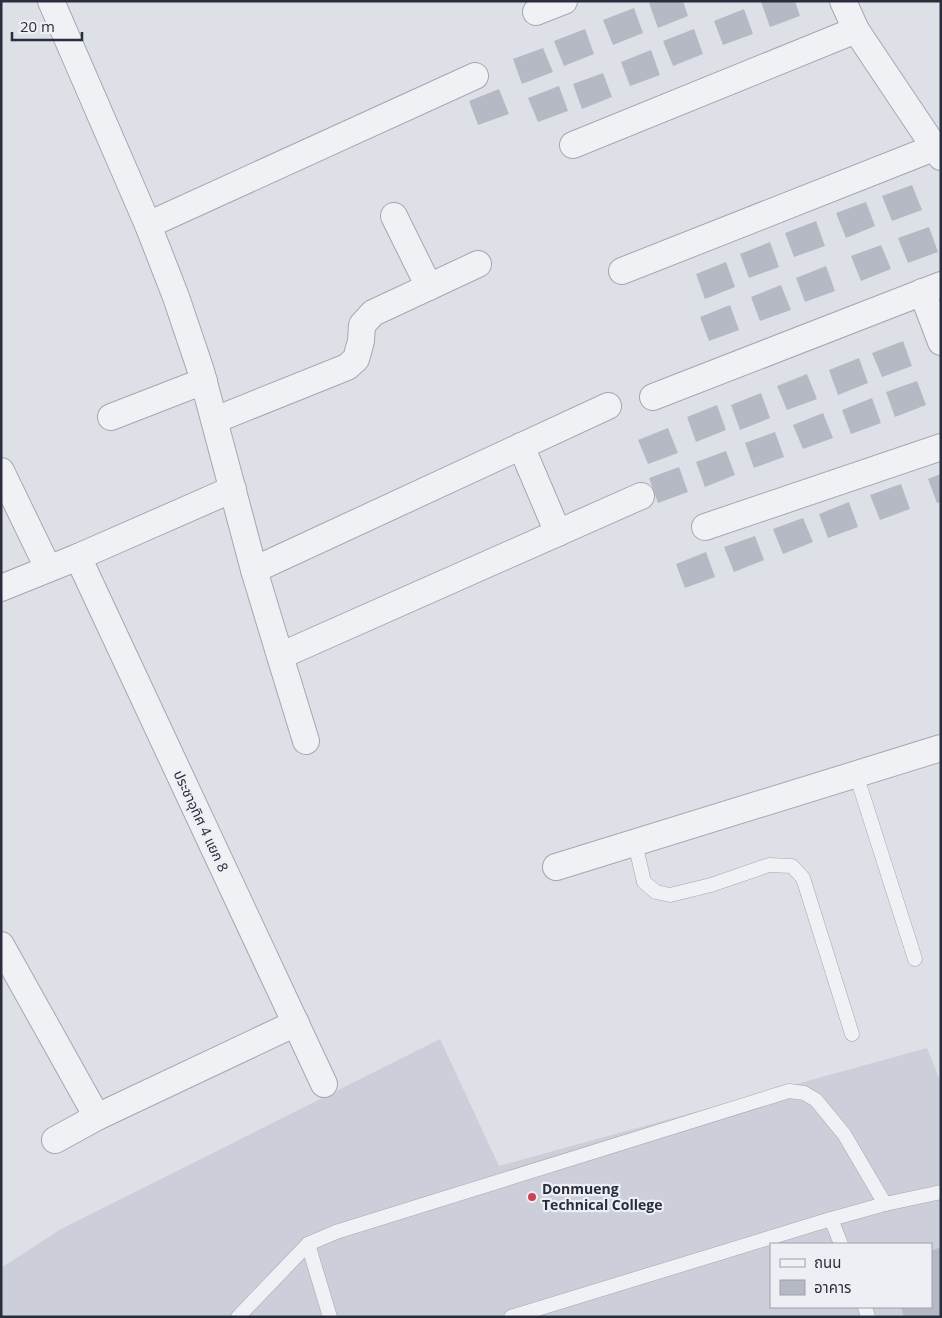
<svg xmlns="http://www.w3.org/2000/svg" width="942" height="1318" viewBox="0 0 942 1318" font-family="'Open Sans','Noto Sans Thai',sans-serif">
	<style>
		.built { fill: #cccfd9; fill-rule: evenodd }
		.building { fill: #b5b9c3 }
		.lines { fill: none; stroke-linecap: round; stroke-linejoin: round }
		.lane-casing { stroke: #a4a7b1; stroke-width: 15 }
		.street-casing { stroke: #a4a7b1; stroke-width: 28 }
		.lane { stroke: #f0f1f5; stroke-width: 14 }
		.street { stroke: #f0f1f5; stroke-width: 26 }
		.poi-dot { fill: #c84650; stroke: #edeff4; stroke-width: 2 }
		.labels { text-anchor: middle; stroke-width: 4.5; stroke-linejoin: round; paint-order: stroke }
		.street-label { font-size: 14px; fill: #282e3d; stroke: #edeff4 }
		.poi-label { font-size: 14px; font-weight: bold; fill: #282e3d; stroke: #edeff4; text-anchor: start }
	</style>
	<rect width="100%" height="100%" fill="#dee0e7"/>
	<path class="built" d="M 440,1039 L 499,1166 L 927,1048 L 941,1083 L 941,1317 L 1,1317 L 1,1268 L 61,1229 ZM 771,1244 L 931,1244 L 931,1307 L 771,1307 Z"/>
	<g class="building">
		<path d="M 654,1 L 683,1 L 688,16 L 658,28 L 649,3 Z"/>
		<path d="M 763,1 L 795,1 L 800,16 L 770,27 L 761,2 Z"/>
		<path d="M 634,8 L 643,33 L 613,45 L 603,20 Z"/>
		<path d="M 744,9 L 753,34 L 723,45 L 714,21 Z"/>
		<path d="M 585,29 L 594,54 L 564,66 L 554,41 Z"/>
		<path d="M 694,29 L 703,54 L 673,66 L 663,41 Z"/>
		<path d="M 543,48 L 553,72 L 522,84 L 513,59 Z"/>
		<path d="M 651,50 L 660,75 L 630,86 L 621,62 Z"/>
		<path d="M 603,73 L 612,97 L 582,109 L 573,84 Z"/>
		<path d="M 559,86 L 568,111 L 538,122 L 528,98 Z"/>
		<path d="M 499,89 L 509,114 L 478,125 L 469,101 Z"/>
		<path d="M 912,185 L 922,210 L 892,221 L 882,196 Z"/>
		<path d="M 866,202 L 875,226 L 846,238 L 836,213 Z"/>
		<path d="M 816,221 L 825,246 L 794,257 L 785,233 Z"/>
		<path d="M 929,227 L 938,252 L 908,263 L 898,238 Z"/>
		<path d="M 770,242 L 779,267 L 749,278 L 740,254 Z"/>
		<path d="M 881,245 L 891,269 L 861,281 L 851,256 Z"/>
		<path d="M 726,262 L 735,287 L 705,299 L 696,274 Z"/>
		<path d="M 826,266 L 835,291 L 805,302 L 796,278 Z"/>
		<path d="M 781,285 L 791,310 L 760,321 L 751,297 Z"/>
		<path d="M 730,305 L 739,330 L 709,341 L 700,317 Z"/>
		<path d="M 903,341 L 912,366 L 882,377 L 872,353 Z"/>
		<path d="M 859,358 L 868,383 L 838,395 L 829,370 Z"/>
		<path d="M 807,374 L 817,399 L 787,410 L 777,386 Z"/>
		<path d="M 917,381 L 926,405 L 895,417 L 886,392 Z"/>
		<path d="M 761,393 L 770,418 L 740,430 L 731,405 Z"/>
		<path d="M 872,398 L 881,423 L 851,434 L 842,410 Z"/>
		<path d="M 717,405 L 726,430 L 696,442 L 687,417 Z"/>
		<path d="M 823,413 L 833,438 L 803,449 L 793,425 Z"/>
		<path d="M 668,428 L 678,453 L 648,464 L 638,440 Z"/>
		<path d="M 775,432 L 784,457 L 754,468 L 745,443 Z"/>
		<path d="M 726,451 L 735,475 L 705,487 L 696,462 Z"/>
		<path d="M 679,467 L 688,492 L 658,503 L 649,478 Z"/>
		<path d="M 941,474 L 941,502 L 937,503 L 928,479 Z"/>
		<path d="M 901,484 L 910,509 L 880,520 L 870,495 Z"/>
		<path d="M 849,502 L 858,527 L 828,538 L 819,514 Z"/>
		<path d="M 803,518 L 813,542 L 783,554 L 773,529 Z"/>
		<path d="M 755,536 L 764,560 L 734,572 L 724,547 Z"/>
		<path d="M 706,552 L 715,577 L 685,588 L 676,564 Z"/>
		<path d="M 941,1247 L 941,1317 L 904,1317 L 901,1307 L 931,1307 L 931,1251 Z"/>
	</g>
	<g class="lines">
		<defs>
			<g id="lane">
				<path d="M 856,774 L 915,959"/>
				<path d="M 635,843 L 644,882 L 656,892 L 670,895 L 711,885 L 769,865 L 792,866 L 803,878 L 852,1034"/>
				<path d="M 308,1244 L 330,1317"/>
				<path d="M 841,1244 L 831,1219 L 885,1204 L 941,1192"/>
				<path d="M 865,1307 L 868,1317"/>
				<path d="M 238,1317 L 308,1244 L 336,1232 L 789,1091 L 804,1093 L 816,1100 L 844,1134 L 885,1204"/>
				<path d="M 511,1317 L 831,1219"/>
			</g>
			<g id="street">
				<path d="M 51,1 L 148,225 L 176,297 L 201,371 L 254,570 L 280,656 L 641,496"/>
				<path d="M 843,1 L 856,30 L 941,157"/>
				<path d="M 536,12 L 564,1"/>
				<path d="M 573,145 L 856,30"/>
				<path d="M 394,216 L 429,287"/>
				<path d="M 148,225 L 475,76"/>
				<path d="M 622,271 L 941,145"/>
				<path d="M 922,292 L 941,342"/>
				<path d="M 653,397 L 941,285"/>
				<path d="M 111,417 L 204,381"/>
				<path d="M 215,420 L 347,367 L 356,359 L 361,341 L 362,325 L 373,313 L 478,264"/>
				<path d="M 521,446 L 558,533"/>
				<path d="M 1,471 L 48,568"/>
				<path d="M 705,527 L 941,447"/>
				<path d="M 78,557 L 324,1084"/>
				<path d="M 254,570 L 608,406"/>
				<path d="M 1,588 L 78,557 L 233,489"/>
				<path d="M 280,656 L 306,741"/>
				<path d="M 556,867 L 941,748"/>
				<path d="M 1,945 L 97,1117"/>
				<path d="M 55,1140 L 97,1117 L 296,1023"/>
			</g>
		</defs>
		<use href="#lane" class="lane-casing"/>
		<use href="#street" class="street-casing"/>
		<use href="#lane" class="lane"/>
		<use href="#street" class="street"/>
	</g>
	<circle class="poi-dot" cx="532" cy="1197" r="5"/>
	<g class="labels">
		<g class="street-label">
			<text transform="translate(201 821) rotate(65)" y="5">ประชาอุทิศ 4 แยก 8</text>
		</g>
		<g class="poi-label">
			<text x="542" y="1194">Donmueng<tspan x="542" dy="16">Technical College</tspan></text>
		</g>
	</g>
	<rect width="942" height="1318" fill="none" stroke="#282e3d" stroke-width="5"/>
	<rect x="770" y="1243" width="162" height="65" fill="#edeff4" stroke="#9ea2ab"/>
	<rect x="780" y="1259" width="25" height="8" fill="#f0f1f5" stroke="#9ea2ab"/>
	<text x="814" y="1268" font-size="15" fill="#282e3d">ถนน</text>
	<rect x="780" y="1280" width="25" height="15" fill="#b5b9c3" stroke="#9ea2ab"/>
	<text x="814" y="1293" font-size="15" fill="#282e3d">อาคาร</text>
	<path d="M12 32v8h70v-8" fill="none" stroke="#282e3d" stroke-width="2.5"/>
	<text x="20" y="32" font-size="15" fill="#282e3d" stroke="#edeff4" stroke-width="4" paint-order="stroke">20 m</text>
</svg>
